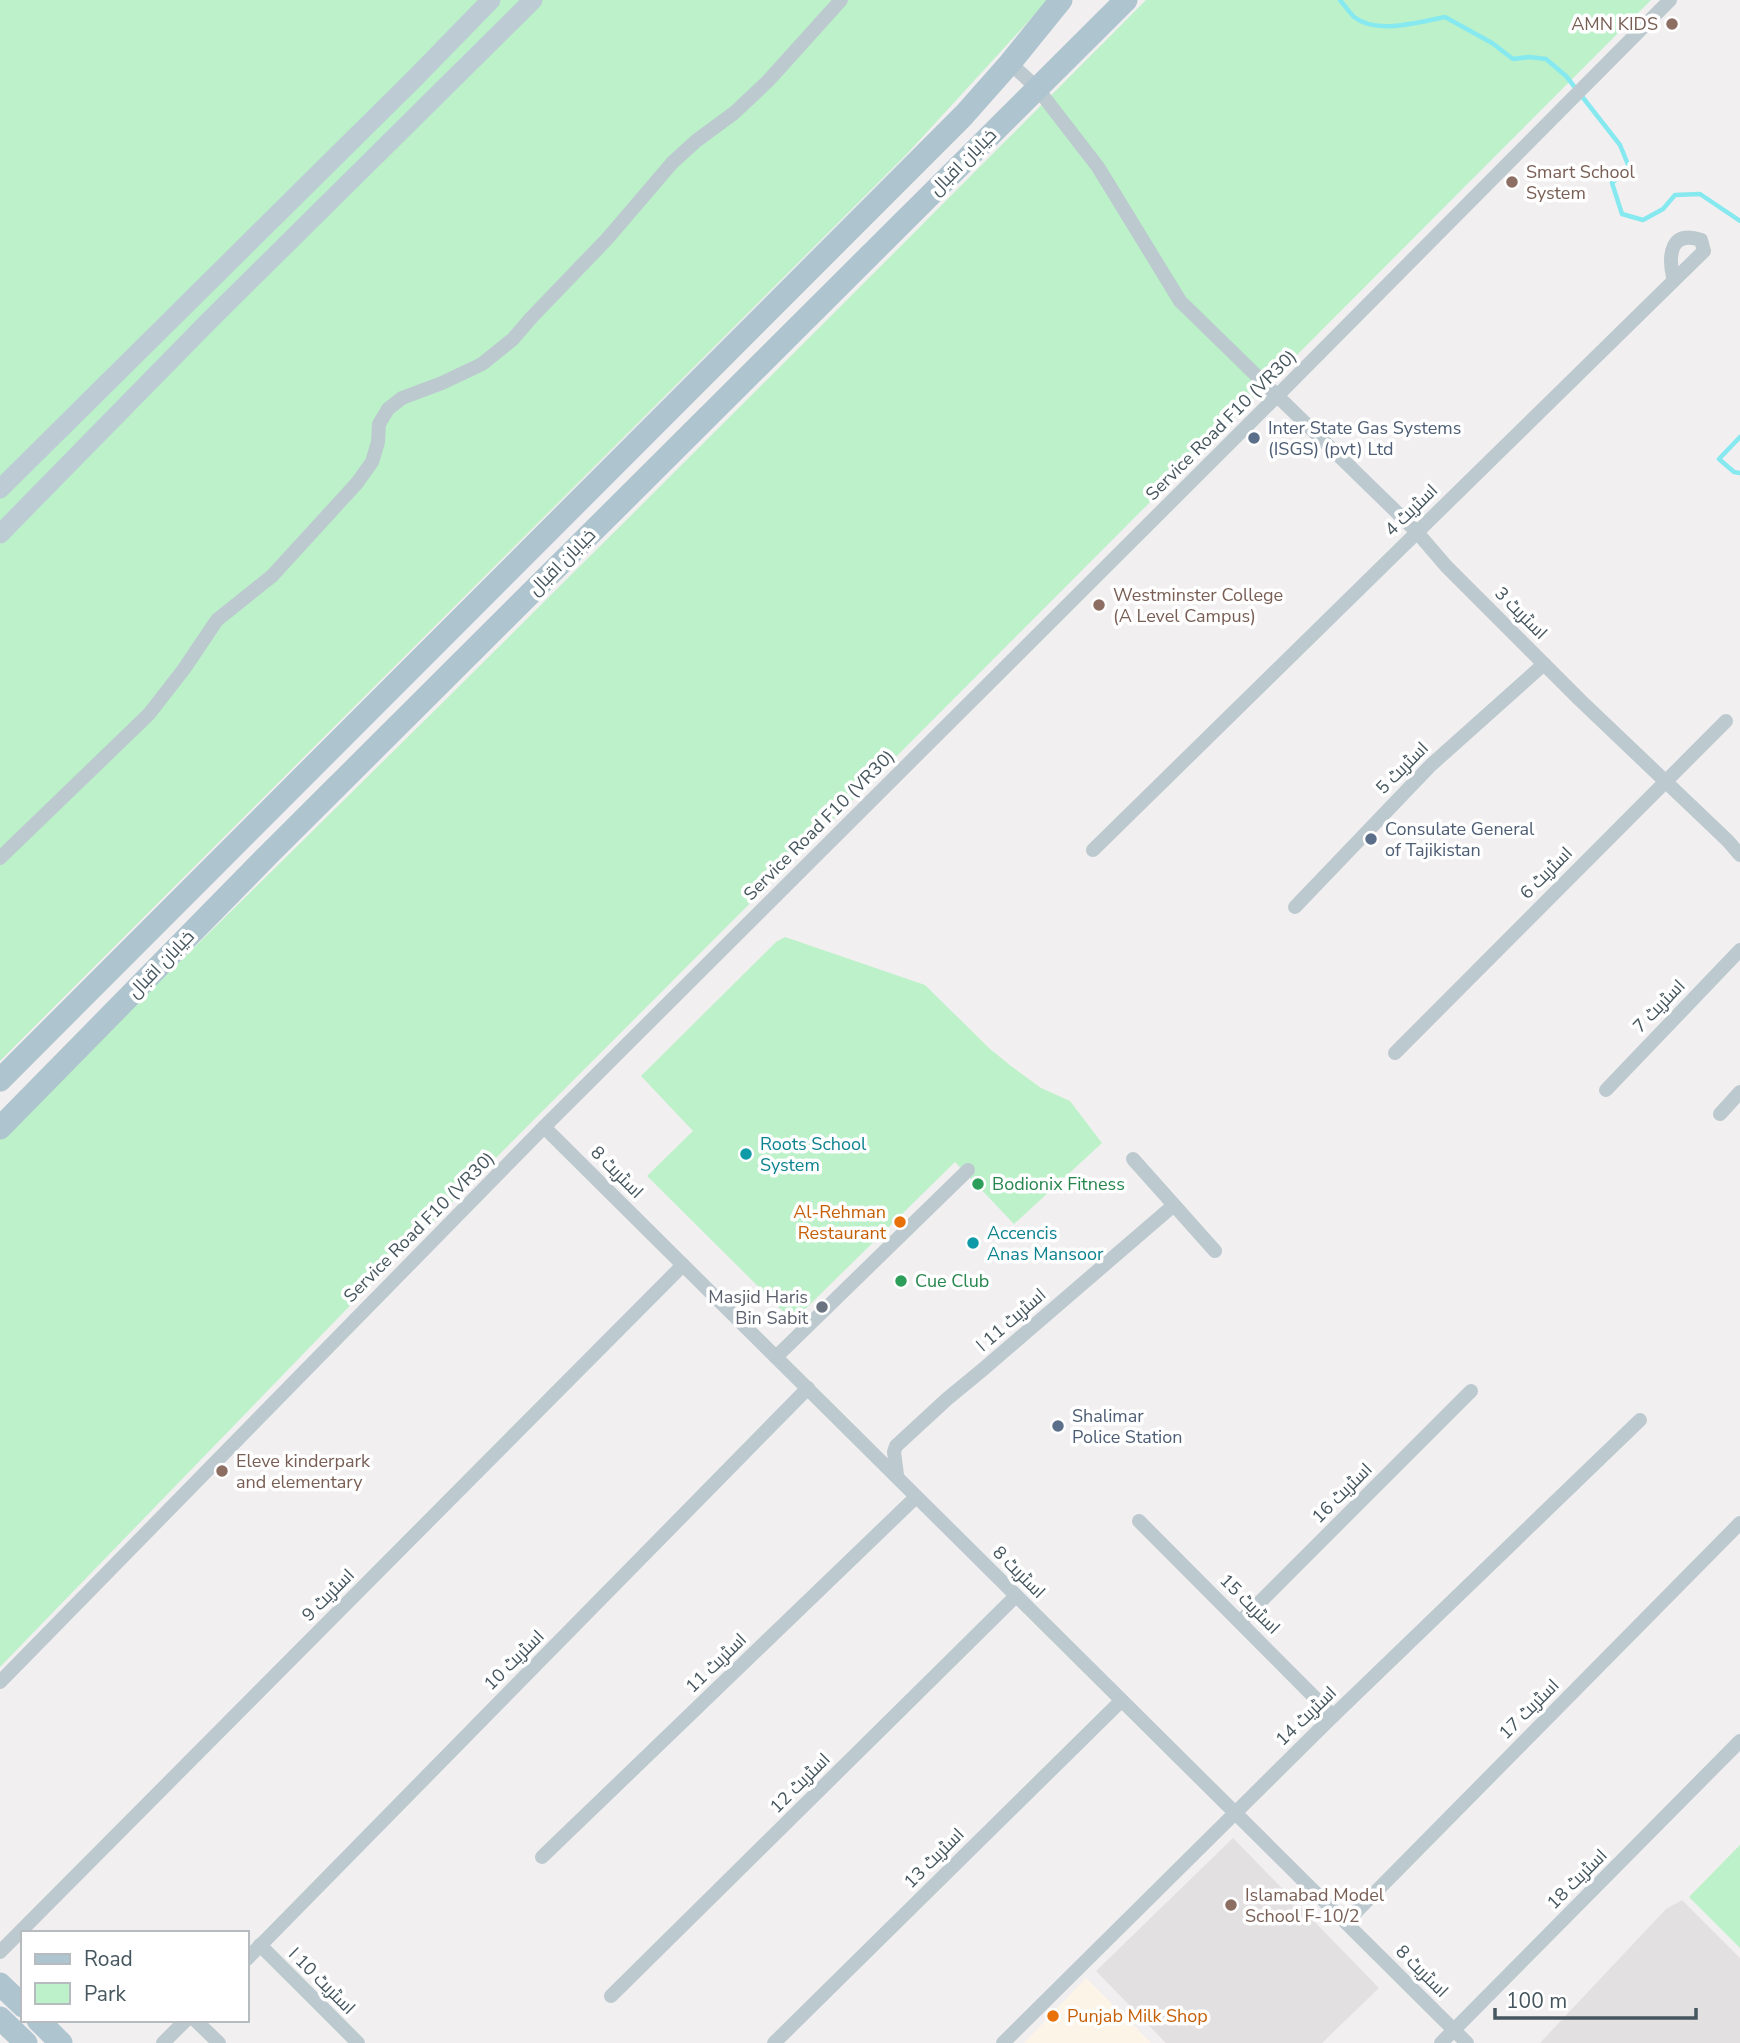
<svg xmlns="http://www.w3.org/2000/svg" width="1740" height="2043" viewBox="0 0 1740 2043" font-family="'Nunito Sans',Cairo,sans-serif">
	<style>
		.commercial { fill: #fdf4e8 }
		.education { fill: #e3e0e2 }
		.green { fill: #bcf1c9 }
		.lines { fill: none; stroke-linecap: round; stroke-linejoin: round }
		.stream { stroke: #87e9f0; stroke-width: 4.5 }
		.street { stroke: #bcc9cf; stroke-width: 14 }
		.secondary { stroke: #bccbd4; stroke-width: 19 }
		.primary { stroke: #aec4cf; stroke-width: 23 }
		.education-dot { fill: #8d6e63; stroke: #fff; stroke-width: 2.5 }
		.service-dot { fill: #5c6f8a; stroke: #fff; stroke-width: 2.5 }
		.culture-dot { fill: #0f9aa8; stroke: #fff; stroke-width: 2.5 }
		.leisure-dot { fill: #2e9e5b; stroke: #fff; stroke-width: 2.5 }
		.food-dot { fill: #e8710a; stroke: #fff; stroke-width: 2.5 }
		.worship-dot { fill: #6b7280; stroke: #fff; stroke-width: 2.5 }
		.labels { text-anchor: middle; stroke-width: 7; stroke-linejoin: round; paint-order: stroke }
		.education-label { font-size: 18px; fill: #785e54; stroke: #fff; text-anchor: start }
		.street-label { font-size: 18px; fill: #46565e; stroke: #fff }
		.service-label { font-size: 18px; fill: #4e5e75; stroke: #fff; text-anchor: start }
		.culture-label { font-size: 18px; fill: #0d838f; stroke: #fff; text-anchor: start }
		.leisure-label { font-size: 18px; fill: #27864d; stroke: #fff; text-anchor: start }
		.food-label { font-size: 18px; fill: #c56008; stroke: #fff; text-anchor: end }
		.worship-label { font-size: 18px; fill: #5b616d; stroke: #fff; text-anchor: end }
	</style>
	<rect width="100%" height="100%" fill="#f2eff0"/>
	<path class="commercial" d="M 1086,1978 L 1151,2043 L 1024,2043 Z"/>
	<g class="education">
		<path d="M 1233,1838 L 1379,1988 L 1322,2043 L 1166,2043 L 1096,1971 Z"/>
		<path d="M 1682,1900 L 1740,1958 L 1740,2043 L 1540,2043 L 1666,1909 Z"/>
	</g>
	<g class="green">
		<path d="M 0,0 L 1048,0 L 906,155 L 0,1061 Z"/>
		<path d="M 1146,0 L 1651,0 L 399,1255 L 0,1667 L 0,1138 C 385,762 766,382 1146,0 Z"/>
		<path d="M 785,937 L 925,985 L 990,1049 L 1011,1066 L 1041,1088 L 1070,1101 L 1102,1143 L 1014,1224 L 955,1162 L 793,1321 L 647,1176 L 693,1131 L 641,1076 L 776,942 Z"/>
		<path d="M 1740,1845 L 1740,1948 L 1689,1897 Z"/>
	</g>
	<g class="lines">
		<g class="stream">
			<path d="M 1340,0 C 1344,5 1349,12 1354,17 C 1377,35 1419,22 1445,17 L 1492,43 L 1513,59 L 1529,57 L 1546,59 L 1566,76 L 1620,145 L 1629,167 L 1612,183 L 1622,214 L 1643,220 L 1663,209 L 1675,195 L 1700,194 L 1740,221"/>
			<path d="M 1740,437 L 1719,459 L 1734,472 L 1740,473"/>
		</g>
		<g class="street">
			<path d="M 1010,63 L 1037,88 L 1098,167 L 1180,301 L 1416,531 L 1446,566 L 1580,700 L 1728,841 L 1740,855"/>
			<path d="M 1093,850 L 1704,251 L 1701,240 C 1671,230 1668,254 1673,277"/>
			<path d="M 0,858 L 149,714 L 184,669 L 217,620 L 272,576 L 357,483 L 372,462 L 378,442 L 379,424 L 388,409 L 402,398 L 442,383 L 482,364 L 513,339 L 531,318 L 607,239 L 672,163 L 696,141 L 734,113 L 768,81 L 841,0"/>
			<path d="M 1295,907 L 1431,765 L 1544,664"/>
			<path d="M 1395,1053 L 1726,721"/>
			<path d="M 1606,1090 L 1740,950"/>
			<path d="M 1720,1114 L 1740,1092"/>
			<path d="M 544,1127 L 1467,2043"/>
			<path d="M 1133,1159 L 1215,1251"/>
			<path d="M 776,1357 L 968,1170"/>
			<path d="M 897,1475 L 894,1452 L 896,1446 L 947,1399 L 981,1371 L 1174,1205"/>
			<path d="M 1139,1521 L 1333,1716"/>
			<path d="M 1240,1622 L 1471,1391"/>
			<path d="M 0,1682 L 544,1127 L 1278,395 L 1670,0"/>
			<path d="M 542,1857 L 916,1497"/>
			<path d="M 1346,1922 L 1740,1523"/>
			<path d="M 260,1945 L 358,2043"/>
			<path d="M 0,1952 L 683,1265"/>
			<path d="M 247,1959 L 808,1388"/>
			<path d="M 611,1996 L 1016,1596"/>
			<path d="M 195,2020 L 219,2043"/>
			<path d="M 163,2043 L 186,2020"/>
			<path d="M 774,2043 L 1121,1701"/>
			<path d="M 1003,2043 L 1333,1716 L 1640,1420"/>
			<path d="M 1441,2043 L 1740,1741"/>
		</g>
		<g class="secondary">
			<path d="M 0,489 L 415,78 L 491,0"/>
			<path d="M 0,534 L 206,324 L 533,0"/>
		</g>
		<g class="primary">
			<path d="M 0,1080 L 964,115 L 1010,63 L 1061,0"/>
			<path d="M 0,1128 L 268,855 L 1126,0"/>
			<path d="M 0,1984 L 23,2006"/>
			<path d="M 0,2018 L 26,2043"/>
			<path d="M 38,2020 L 61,2043"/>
		</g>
	</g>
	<g class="education-dot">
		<circle cx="1672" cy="24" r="7"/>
		<circle cx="1512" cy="182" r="7"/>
		<circle cx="1099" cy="605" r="7"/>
		<circle cx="222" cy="1471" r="7"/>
		<circle cx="1231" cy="1905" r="7"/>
	</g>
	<g class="service-dot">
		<circle cx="1254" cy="438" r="7"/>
		<circle cx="1371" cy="839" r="7"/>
		<circle cx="1058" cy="1426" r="7"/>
	</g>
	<g class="culture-dot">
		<circle cx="746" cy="1154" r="7"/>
		<circle cx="973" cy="1243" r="7"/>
	</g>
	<g class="leisure-dot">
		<circle cx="978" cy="1184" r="7"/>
		<circle cx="901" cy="1281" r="7"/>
	</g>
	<g class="food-dot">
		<circle cx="900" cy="1222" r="7"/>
		<circle cx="1053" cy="2016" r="7"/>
	</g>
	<circle class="worship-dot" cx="822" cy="1307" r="7"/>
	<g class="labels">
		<g class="education-label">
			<text x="1658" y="30" text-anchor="end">AMN KIDS</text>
			<text x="1526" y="178">Smart School<tspan x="1526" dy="21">System</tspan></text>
			<text x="1113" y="601">Westminster College<tspan x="1113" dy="21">(A Level Campus)</tspan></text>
			<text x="236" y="1467">Eleve kinderpark<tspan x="236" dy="21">and elementary</tspan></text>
			<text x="1245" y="1901">Islamabad Model<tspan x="1245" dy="21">School F-10/2</tspan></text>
		</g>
		<g class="street-label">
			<text transform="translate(963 162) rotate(-45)" y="6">خیابان اقبال</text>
			<text transform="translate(1221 425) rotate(-45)" y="6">Service Road F10 (VR30)</text>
			<text transform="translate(1411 510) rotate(-44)" y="6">اسٹریٹ 4</text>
			<text transform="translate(562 562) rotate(-45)" y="6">خیابان اقبال</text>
			<text transform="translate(1521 613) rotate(45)" y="6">اسٹریٹ 3</text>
			<text transform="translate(1402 768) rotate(-45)" y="6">اسٹریٹ 5</text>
			<text transform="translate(819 825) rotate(-45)" y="6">Service Road F10 (VR30)</text>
			<text transform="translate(1546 873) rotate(-45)" y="6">اسٹریٹ 6</text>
			<text transform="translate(161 964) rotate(-46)" y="6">خیابان اقبال</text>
			<text transform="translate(1659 1006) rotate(-46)" y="6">اسٹریٹ 7</text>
			<text transform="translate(617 1172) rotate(45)" y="6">اسٹریٹ 8</text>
			<text transform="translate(419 1227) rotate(-45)" y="6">Service Road F10 (VR30)</text>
			<text transform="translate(1011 1320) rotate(-41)" y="6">اسٹریٹ 11 ا</text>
			<text transform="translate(1342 1493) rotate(-45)" y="6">اسٹریٹ 16</text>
			<text transform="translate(1019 1572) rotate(45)" y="6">اسٹریٹ 8</text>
			<text transform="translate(328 1595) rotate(-45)" y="6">اسٹریٹ 9</text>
			<text transform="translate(1250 1604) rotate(45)" y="6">اسٹریٹ 15</text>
			<text transform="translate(514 1660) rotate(-45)" y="6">اسٹریٹ 10</text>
			<text transform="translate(716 1663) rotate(-44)" y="6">اسٹریٹ 11</text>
			<text transform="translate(1529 1709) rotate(-45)" y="6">اسٹریٹ 17</text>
			<text transform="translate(1306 1716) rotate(-44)" y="6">اسٹریٹ 14</text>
			<text transform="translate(800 1783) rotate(-45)" y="6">اسٹریٹ 12</text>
			<text transform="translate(934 1858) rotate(-45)" y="6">اسٹریٹ 13</text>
			<text transform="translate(1577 1879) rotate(-45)" y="6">اسٹریٹ 18</text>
			<text transform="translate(1422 1971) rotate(45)" y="6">اسٹریٹ 8</text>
			<text transform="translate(322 1981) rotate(45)" y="6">اسٹریٹ 10 ا</text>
		</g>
		<g class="service-label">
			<text x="1268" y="434">Inter State Gas Systems<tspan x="1268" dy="21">(ISGS) (pvt) Ltd</tspan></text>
			<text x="1385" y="835">Consulate General<tspan x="1385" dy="21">of Tajikistan</tspan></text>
			<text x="1072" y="1422">Shalimar<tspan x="1072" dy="21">Police Station</tspan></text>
		</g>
		<g class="culture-label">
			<text x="760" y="1150">Roots School<tspan x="760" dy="21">System</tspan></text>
			<text x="987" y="1239">Accencis<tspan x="987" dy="21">Anas Mansoor</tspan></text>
		</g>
		<g class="leisure-label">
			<text x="992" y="1190">Bodionix Fitness</text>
			<text x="915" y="1287">Cue Club</text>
		</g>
		<g class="food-label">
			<text x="886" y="1218">Al-Rehman<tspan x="886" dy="21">Restaurant</tspan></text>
			<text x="1067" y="2022" text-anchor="start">Punjab Milk Shop</text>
		</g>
		<g class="worship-label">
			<text x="808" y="1303">Masjid Haris<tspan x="808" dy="21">Bin Sabit</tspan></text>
		</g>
	</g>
	<rect x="21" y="1931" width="228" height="91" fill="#ffffff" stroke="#b5bbbf" stroke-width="2"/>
	<rect x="35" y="1954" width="35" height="10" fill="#aec4cf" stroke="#b5bbbf" stroke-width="2"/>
	<text x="84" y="1966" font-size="21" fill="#46565e">Road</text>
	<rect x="35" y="1983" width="35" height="21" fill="#bcf1c9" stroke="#b5bbbf" stroke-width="2"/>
	<text x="84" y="2001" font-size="21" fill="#46565e">Park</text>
	<path d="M1495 2008v10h201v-10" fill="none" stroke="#46565e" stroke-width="3.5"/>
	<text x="1506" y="2008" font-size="21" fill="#46565e" stroke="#ffffff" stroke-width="5" paint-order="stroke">100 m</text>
</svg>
